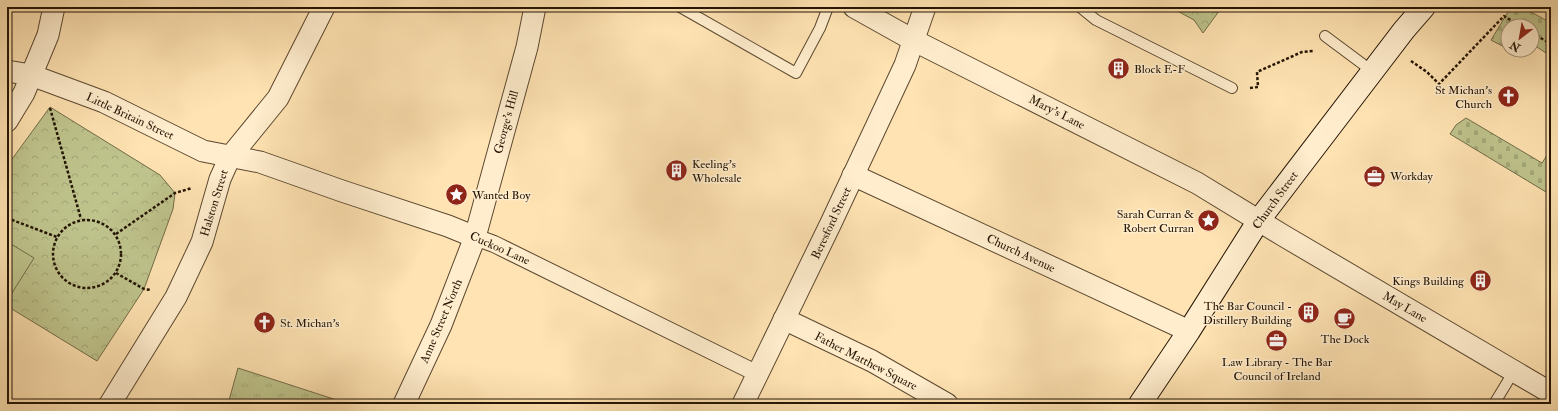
<svg xmlns="http://www.w3.org/2000/svg" width="1558" height="411" viewBox="0 0 1558 411" font-family="'IM FELL Double Pica',serif">
	<style>
		.grass { fill: url(#grass-tufts); stroke: #726c48 }
		.forest { fill: url(#forest-crowns); stroke: #726c48 }
		.cemetery { fill: url(#cemetery-stones); stroke: #726c48 }
		.pitch { fill: #bfc48d; stroke: #726c48 }
		.lines { fill: none; stroke-linecap: round; stroke-linejoin: round }
		.service-casing { stroke: #5b4830; stroke-width: 12 }
		.pedestrian-casing { stroke: #5b4830; stroke-width: 18 }
		.minor-casing { stroke: #5b4830; stroke-width: 23 }
		.secondary-casing { stroke: #241404; stroke-width: 24 }
		.path { stroke: #241404; stroke-width: 2.5; stroke-dasharray: 3 2; stroke-linecap: butt }
		.service { stroke: #ffedcd; stroke-width: 10 }
		.pedestrian { stroke: #ffedcd; stroke-width: 16 }
		.minor { stroke: #ffedcd; stroke-width: 21 }
		.secondary { stroke: #ffedcd; stroke-width: 22 }
		.labels { text-anchor: middle; stroke-width: 3; stroke-linejoin: round; paint-order: stroke }
		.poi-label { font-size: 12px; fill: #241404; stroke: #ffedcd; text-anchor: start }
		.street-label { font-size: 12px; fill: #241404; stroke: #ffedcd }
	</style>
	<defs>
		<pattern id="grass-tufts" width="24" height="20" patternUnits="userSpaceOnUse"><rect width="24" height="20" fill="#bfc48d"/><path d="M3 7l-1-3M5 7V3M7 7l1-3M15 17l-1-3M17 17v-4M19 17l1-3" fill="none" stroke="#a4a878"/></pattern>
		<pattern id="forest-crowns" width="20" height="18" patternUnits="userSpaceOnUse"><rect width="20" height="18" fill="#bfc48d"/><path d="M2 6a3 3 0 1 1 6 0M12 15a3 3 0 1 1 6 0" fill="none" stroke="#a4a878"/></pattern>
		<pattern id="cemetery-stones" width="16" height="16" patternUnits="userSpaceOnUse"><rect width="16" height="16" fill="#bfc48d"/><path d="M2 7V4a2 2 0 0 1 4 0v3zM10 15v-3a2 2 0 0 1 4 0v3z" fill="#a4a878"/></pattern>
	</defs>
	<rect width="100%" height="100%" fill="#ffe3b2"/>
	<filter id="stains"><feTurbulence type="fractalNoise" baseFrequency=".005" numOctaves="4"/><feColorMatrix values="0 0 0 0 .2 0 0 0 0 .09 0 0 0 0 .02 0 0 0 .5 -.17"/></filter>
	<radialGradient id="worn" r=".72"><stop offset=".6" stop-color="#630" stop-opacity="0"/><stop offset="1" stop-color="#630" stop-opacity=".3"/></radialGradient>
	<path class="grass" d="M 238,368 L 349,404 L 228,404 Z"/>
	<g class="forest">
		<path d="M 1170,7 L 1222,7 L 1203,33 L 1194,20 Z"/>
		<path d="M 50,107 L 160,175 L 175,193 L 173,209 L 144,289 L 97,361 L 7,306 L 7,166 Z"/>
	</g>
	<g class="cemetery">
		<path d="M 1511,7 L 1522,7 L 1551,23 L 1551,56 L 1532,44 L 1532,26 L 1508,26 L 1508,49 L 1491,40 Z"/>
		<path d="M 1466,118 L 1542,163 L 1551,149 L 1551,195 L 1450,134 L 1456,125 Z"/>
	</g>
	<path class="pitch" d="M 11,244 L 34,258 L 7,301 L 7,250 Z"/>
	<g class="lines">
		<defs>
			<g id="service">
				<path d="M 680,7 L 796,73 L 820,28 L 828,7"/>
				<path d="M 1080,7 L 1096,20 L 1232,88"/>
				<path d="M 1325,36 L 1372,71"/>
				<path d="M 1494,404 L 1514,371"/>
			</g>
			<path id="pedestrian" d="M 475,237 L 494,244 L 758,374"/>
			<g id="minor">
				<path d="M 854,7 L 913,40 L 1197,183 L 1284,236 L 1551,393"/>
				<path d="M 7,71 L 31,75 L 104,102 L 203,151 L 260,162 L 342,191 L 448,226 L 475,237"/>
				<path d="M 7,121 L 24,93 L 48,35 L 54,7"/>
				<path d="M 853,175 L 1189,331"/>
				<path d="M 784,319 L 872,361 L 947,404"/>
				<path d="M 110,404 L 176,297 L 202,242 L 220,179 L 230,157 L 278,98 L 324,7"/>
				<path d="M 404,404 L 441,325 L 475,237 L 527,47 L 535,7"/>
				<path d="M 743,404 L 831,223 L 905,65 L 925,7"/>
			</g>
			<path id="secondary" d="M 1140,404 L 1189,331 L 1259,220 L 1404,30 L 1424,7"/>
		</defs>
		<use href="#service" class="service-casing"/>
		<use href="#pedestrian" class="pedestrian-casing"/>
		<use href="#minor" class="minor-casing"/>
		<use href="#secondary" class="secondary-casing"/>
		<g class="path">
			<path d="M 1532,33 L 1551,44"/>
			<path d="M 1411,61 L 1427,72 L 1439,84 L 1504,16 L 1520,26"/>
			<path d="M 1250,88 L 1258,87 L 1257,72 L 1302,52 L 1314,51"/>
			<path d="M 50,108 L 81,219"/>
			<path d="M 7,218 L 57,237"/>
			<circle cx="87" cy="254" r="34"/>
			<path d="M 116,234 L 175,193 L 192,188"/>
			<path d="M 116,273 L 144,289 L 151,290"/>
		</g>
		<use href="#service" class="service"/>
		<use href="#pedestrian" class="pedestrian"/>
		<use href="#minor" class="minor"/>
		<use href="#secondary" class="secondary"/>
	</g>
	<defs>
		<symbol id="building-disc" viewBox="-11 -11 22 22"><circle r="9.5" fill="#8f2418" stroke="#ffedcd"/><path d="M-4-6H4V6H1V3H-1V6H-4ZM-2.5-4.3h1.7v1.8h-1.7ZM.8-4.3h1.7v1.8H.8ZM-2.5-1h1.7V.8h-1.7ZM.8-1h1.7V.8H.8Z" fill="#fff"/></symbol>
		<symbol id="church-disc" viewBox="-11 -11 22 22"><circle r="9.5" fill="#8f2418" stroke="#ffedcd"/><path d="M-1.2-6h2.4v3.5h3.3v2.4h-3.3V6h-2.4V-.1h-3.3v-2.4h3.3Z" fill="#fff"/></symbol>
		<symbol id="office-disc" viewBox="-11 -11 22 22"><circle r="9.5" fill="#8f2418" stroke="#ffedcd"/><path d="M-6-3h4V-5.5h4V-3h4V5H-6ZM-1-4.5V-3h2v-1.5ZM-6 0V1H6V0Z" fill="#fff"/></symbol>
		<symbol id="sight-disc" viewBox="-11 -11 22 22"><circle r="9.5" fill="#8f2418" stroke="#ffedcd"/><path d="M0-6L1.8-2.2L6-1.7L2.9 1.2L3.7 5.4L0 3.3L-3.7 5.4L-2.9 1.2L-6-1.7L-1.8-2.2Z" fill="#fff"/></symbol>
		<symbol id="cafe-disc" viewBox="-11 -11 22 22"><circle r="9.5" fill="#8f2418" stroke="#ffedcd"/><path d="M-5.5-4.5H6V0H3Q3 3.5 0 3.5H-2.5Q-5.5 3.5-5.5 0ZM3-3.2v2h1.7v-2ZM-6 4.5H4V6H-6Z" fill="#fff"/></symbol>
	</defs>
	<g fill-rule="evenodd">
		<use href="#building-disc" x="1106" y="56" width="25" height="25"/>
		<use href="#church-disc" x="1496" y="84" width="25" height="25"/>
		<use href="#building-disc" x="664" y="158" width="25" height="25"/>
		<use href="#office-disc" x="1362" y="164" width="25" height="25"/>
		<use href="#sight-disc" x="444" y="182" width="25" height="25"/>
		<use href="#sight-disc" x="1196" y="208" width="25" height="25"/>
		<use href="#building-disc" x="1468" y="268" width="25" height="25"/>
		<use href="#building-disc" x="1296" y="300" width="25" height="25"/>
		<use href="#cafe-disc" x="1332" y="306" width="25" height="25"/>
		<use href="#church-disc" x="252" y="310" width="25" height="25"/>
		<use href="#office-disc" x="1264" y="328" width="25" height="25"/>
	</g>
	<g class="labels">
		<g class="poi-label">
			<text x="1134" y="73">Block E-F</text>
			<text x="1492" y="94" text-anchor="end">St Michan's<tspan x="1492" dy="14">Church</tspan></text>
			<text x="692" y="168">Keeling's<tspan x="692" dy="14">Wholesale</tspan></text>
			<text x="1390" y="180">Workday</text>
			<text x="472" y="199">Wanted Boy</text>
			<text x="1194" y="218" text-anchor="end">Sarah Curran &amp;<tspan x="1194" dy="14">Robert Curran</tspan></text>
			<text x="1464" y="285" text-anchor="end">Kings Building</text>
			<text x="1292" y="310" text-anchor="end">The Bar Council -<tspan x="1292" dy="14">Distillery Building</tspan></text>
			<text x="280" y="327">St. Michan's</text>
			<text x="1345" y="343" text-anchor="middle">The Dock</text>
			<text x="1277" y="366" text-anchor="middle">Law Library - The Bar<tspan x="1277" dy="14">Council of Ireland</tspan></text>
		</g>
		<g class="street-label">
			<text transform="translate(1057 112) rotate(27)" y="4">Mary's Lane</text>
			<text transform="translate(130 116) rotate(25)" y="4">Little Britain Street</text>
			<text transform="translate(506 122) rotate(-75)" y="4">George's Hill</text>
			<text transform="translate(1275 200) rotate(-54)" y="4">Church Street</text>
			<text transform="translate(214 203) rotate(-73)" y="4">Halston Street</text>
			<text transform="translate(831 223) rotate(-65)" y="4">Beresford Street</text>
			<text transform="translate(500 248) rotate(24)" y="4">Cuckoo Lane</text>
			<text transform="translate(1021 253) rotate(25)" y="4">Church Avenue</text>
			<text transform="translate(1405 307) rotate(30)" y="4">May Lane</text>
			<text transform="translate(441 321) rotate(-67)" y="4">Anne Street North</text>
			<text transform="translate(866 361) rotate(27)" y="4">Father Matthew Square</text>
		</g>
	</g>
	<rect width="1558" height="411" fill="none" stroke="#ffe3b2" stroke-width="24"/>
	<rect x="8" y="8" width="1542" height="395" fill="none" stroke="#241404" stroke-width="2"/>
	<rect x="12" y="12" width="1534" height="387" fill="none" stroke="#241404"/>
	<g transform="translate(1520 38) rotate(211)"><circle r="19" fill="#ffedcd" stroke="#a7967d"/>
	<path d="M0-3L7 15L0 10L-7 15Z" fill="#8f2418"/>
	<text y="-6" font-size="11" font-weight="bold" text-anchor="middle" fill="#241404">N</text>
	</g>
	<rect width="100%" height="100%" filter="url(#stains)"/>
	<rect width="100%" height="100%" fill="url(#worn)"/>
</svg>
